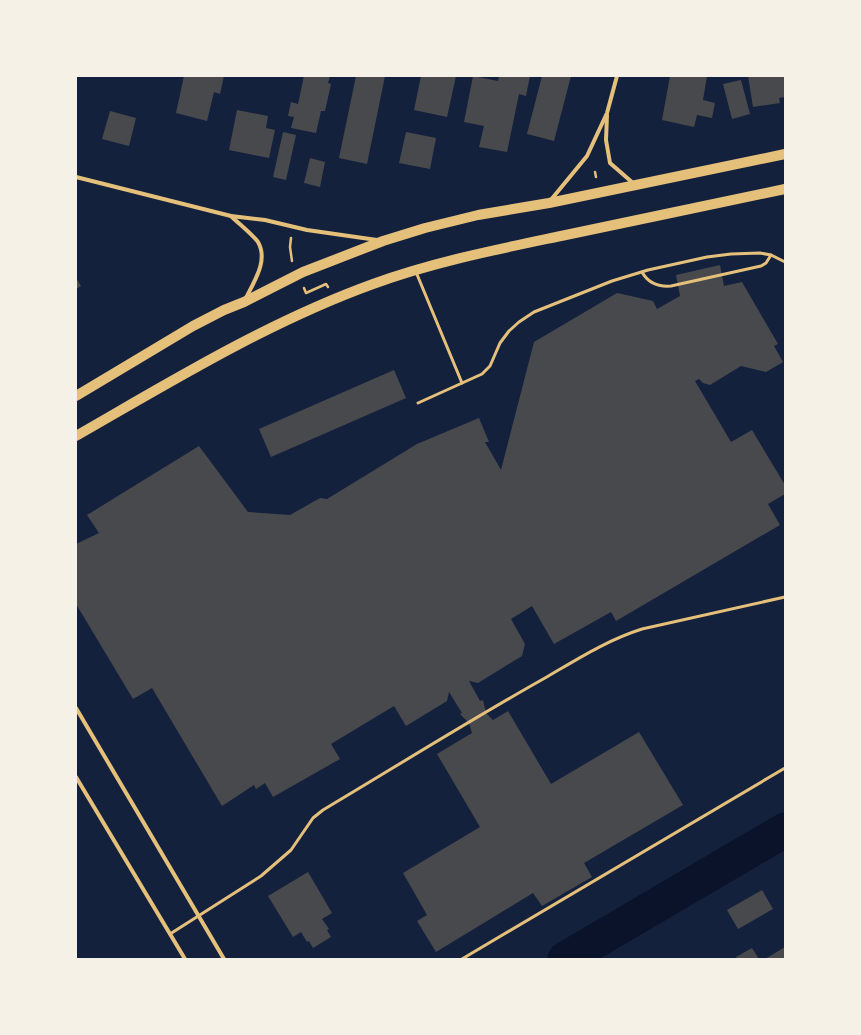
<svg xmlns="http://www.w3.org/2000/svg" width="861" height="1035" viewBox="0 0 861 1035" font-family="'Noto Serif',serif">
	<style>
		.lines { fill: none; stroke-linecap: round; stroke-linejoin: round }
		.river { stroke: #0b132b; stroke-width: 35 }
		.building { fill: #48494c }
		.path { stroke: #e5c07b; stroke-width: 2.5 }
		.service { stroke: #e5c07b; stroke-width: 3 }
		.minor { stroke: #e5c07b; stroke-width: 4 }
		.primary { stroke: #e5c07b; stroke-width: 10 }
	</style>
	<rect width="100%" height="100%" fill="#14213d"/>
	<g class="lines">
		<path class="river" d="M 565,959 L 785,830"/>
	</g>
	<g class="building">
		<path d="M 184,76 L 224,76 L 220,94 L 214,92 L 207,121 L 176,113 Z"/>
		<path d="M 304,76 L 330,76 L 328,83 L 331,84 L 325,111 L 321,111 L 316,133 L 291,128 L 294,117 L 288,116 L 291,102 L 298,104 Z"/>
		<path d="M 356,76 L 385,76 L 367,164 L 339,158 Z"/>
		<path d="M 421,76 L 456,76 L 447,117 L 414,110 Z"/>
		<path d="M 473,76 L 498,81 L 499,76 L 530,76 L 526,96 L 519,94 L 507,152 L 479,147 L 484,126 L 464,122 Z"/>
		<path d="M 542,76 L 571,76 L 554,141 L 527,134 Z"/>
		<path d="M 670,76 L 707,76 L 703,100 L 715,103 L 712,118 L 697,115 L 694,127 L 662,120 Z"/>
		<path d="M 748,76 L 785,76 L 785,97 L 779,98 L 780,103 L 753,107 Z"/>
		<path d="M 741,80 L 750,114 L 732,119 L 723,84 Z"/>
		<path d="M 237,110 L 268,116 L 266,128 L 275,130 L 269,158 L 229,150 Z"/>
		<path d="M 110,111 L 136,118 L 129,146 L 102,139 Z"/>
		<path d="M 283,132 L 296,135 L 286,180 L 273,177 Z"/>
		<path d="M 406,132 L 436,138 L 430,169 L 399,163 Z"/>
		<path d="M 310,158 L 325,162 L 320,187 L 304,183 Z"/>
		<path d="M 720,265 L 724,286 L 742,282 L 778,344 L 774,346 L 783,362 L 766,372 L 741,366 L 710,385 L 703,383 L 699,379 L 695,381 L 731,442 L 752,430 L 785,485 L 785,494 L 768,504 L 780,525 L 616,621 L 611,612 L 554,644 L 532,606 L 511,619 L 525,644 L 522,656 L 478,683 L 469,681 L 480,701 L 483,700 L 486,713 L 493,720 L 508,711 L 551,784 L 639,732 L 683,805 L 584,863 L 592,877 L 542,906 L 533,893 L 436,952 L 417,921 L 427,915 L 403,873 L 480,827 L 437,754 L 472,733 L 469,723 L 460,714 L 462,713 L 449,692 L 447,701 L 406,726 L 394,706 L 331,744 L 340,759 L 273,797 L 265,783 L 256,789 L 254,785 L 222,806 L 152,688 L 133,699 L 76,604 L 76,544 L 99,533 L 87,515 L 199,446 L 248,512 L 290,515 L 320,498 L 327,499 L 417,444 L 479,418 L 489,442 L 485,442 L 501,470 L 534,342 L 617,293 L 653,301 L 657,309 L 680,296 L 676,275 Z"/>
		<path d="M 76,278 L 81,286 L 76,289 Z"/>
		<path d="M 394,370 L 406,398 L 271,457 L 259,429 Z"/>
		<path d="M 308,872 L 332,913 L 322,919 L 329,929 L 327,930 L 331,937 L 313,948 L 309,941 L 307,942 L 301,932 L 293,937 L 268,896 Z"/>
		<path d="M 762,890 L 773,909 L 738,929 L 727,910 Z"/>
		<path d="M 785,947 L 785,959 L 765,959 Z"/>
		<path d="M 752,948 L 759,959 L 737,959 L 736,957 Z"/>
	</g>
	<g class="lines">
		<g class="path">
			<path d="M 595,172 L 596,177"/>
			<path d="M 291,238 L 290,247 L 292,261"/>
			<path d="M 304,288 L 306,293 L 326,284 L 328,287"/>
		</g>
		<g class="service">
			<path d="M 416,272 L 462,383"/>
			<path d="M 642,272 C 648,283 658,287 671,286 L 761,266 L 766,263 L 771,255"/>
			<path d="M 418,403 L 482,374 L 490,366 L 500,343 L 509,331 L 519,322 L 534,312 L 612,281 L 648,270 L 707,257 L 731,254 L 760,253 L 771,255 L 785,262"/>
			<path d="M 170,934 L 261,876 L 291,850 L 313,818 L 323,810 C 397,766 470,720 545,678 C 576,660 607,640 642,629 L 785,597"/>
			<path d="M 462,959 L 785,768"/>
		</g>
		<g class="minor">
			<path d="M 607,115 L 606,140 L 610,163 L 633,183"/>
			<path d="M 76,177 L 231,216 L 265,220 L 307,230 L 377,240"/>
			<path d="M 550,201 L 587,156 L 607,113 L 617,76"/>
			<path d="M 231,216 C 238,223 253,235 258,242 C 269,261 253,283 245,300"/>
			<path d="M 76,708 L 224,959"/>
			<path d="M 76,777 L 185,959"/>
		</g>
		<g class="primary">
			<path d="M 76,396 L 193,326 L 224,310 L 244,302 L 303,272 L 383,241 L 425,228 L 478,215 L 549,203 L 785,154"/>
			<path d="M 76,436 C 172,381 268,322 373,284 C 433,262 499,249 561,236 C 636,220 710,205 785,189"/>
		</g>
	</g>
	<rect width="861" height="1035" fill="none" stroke="#f6f1e7" stroke-width="154"/>
</svg>
